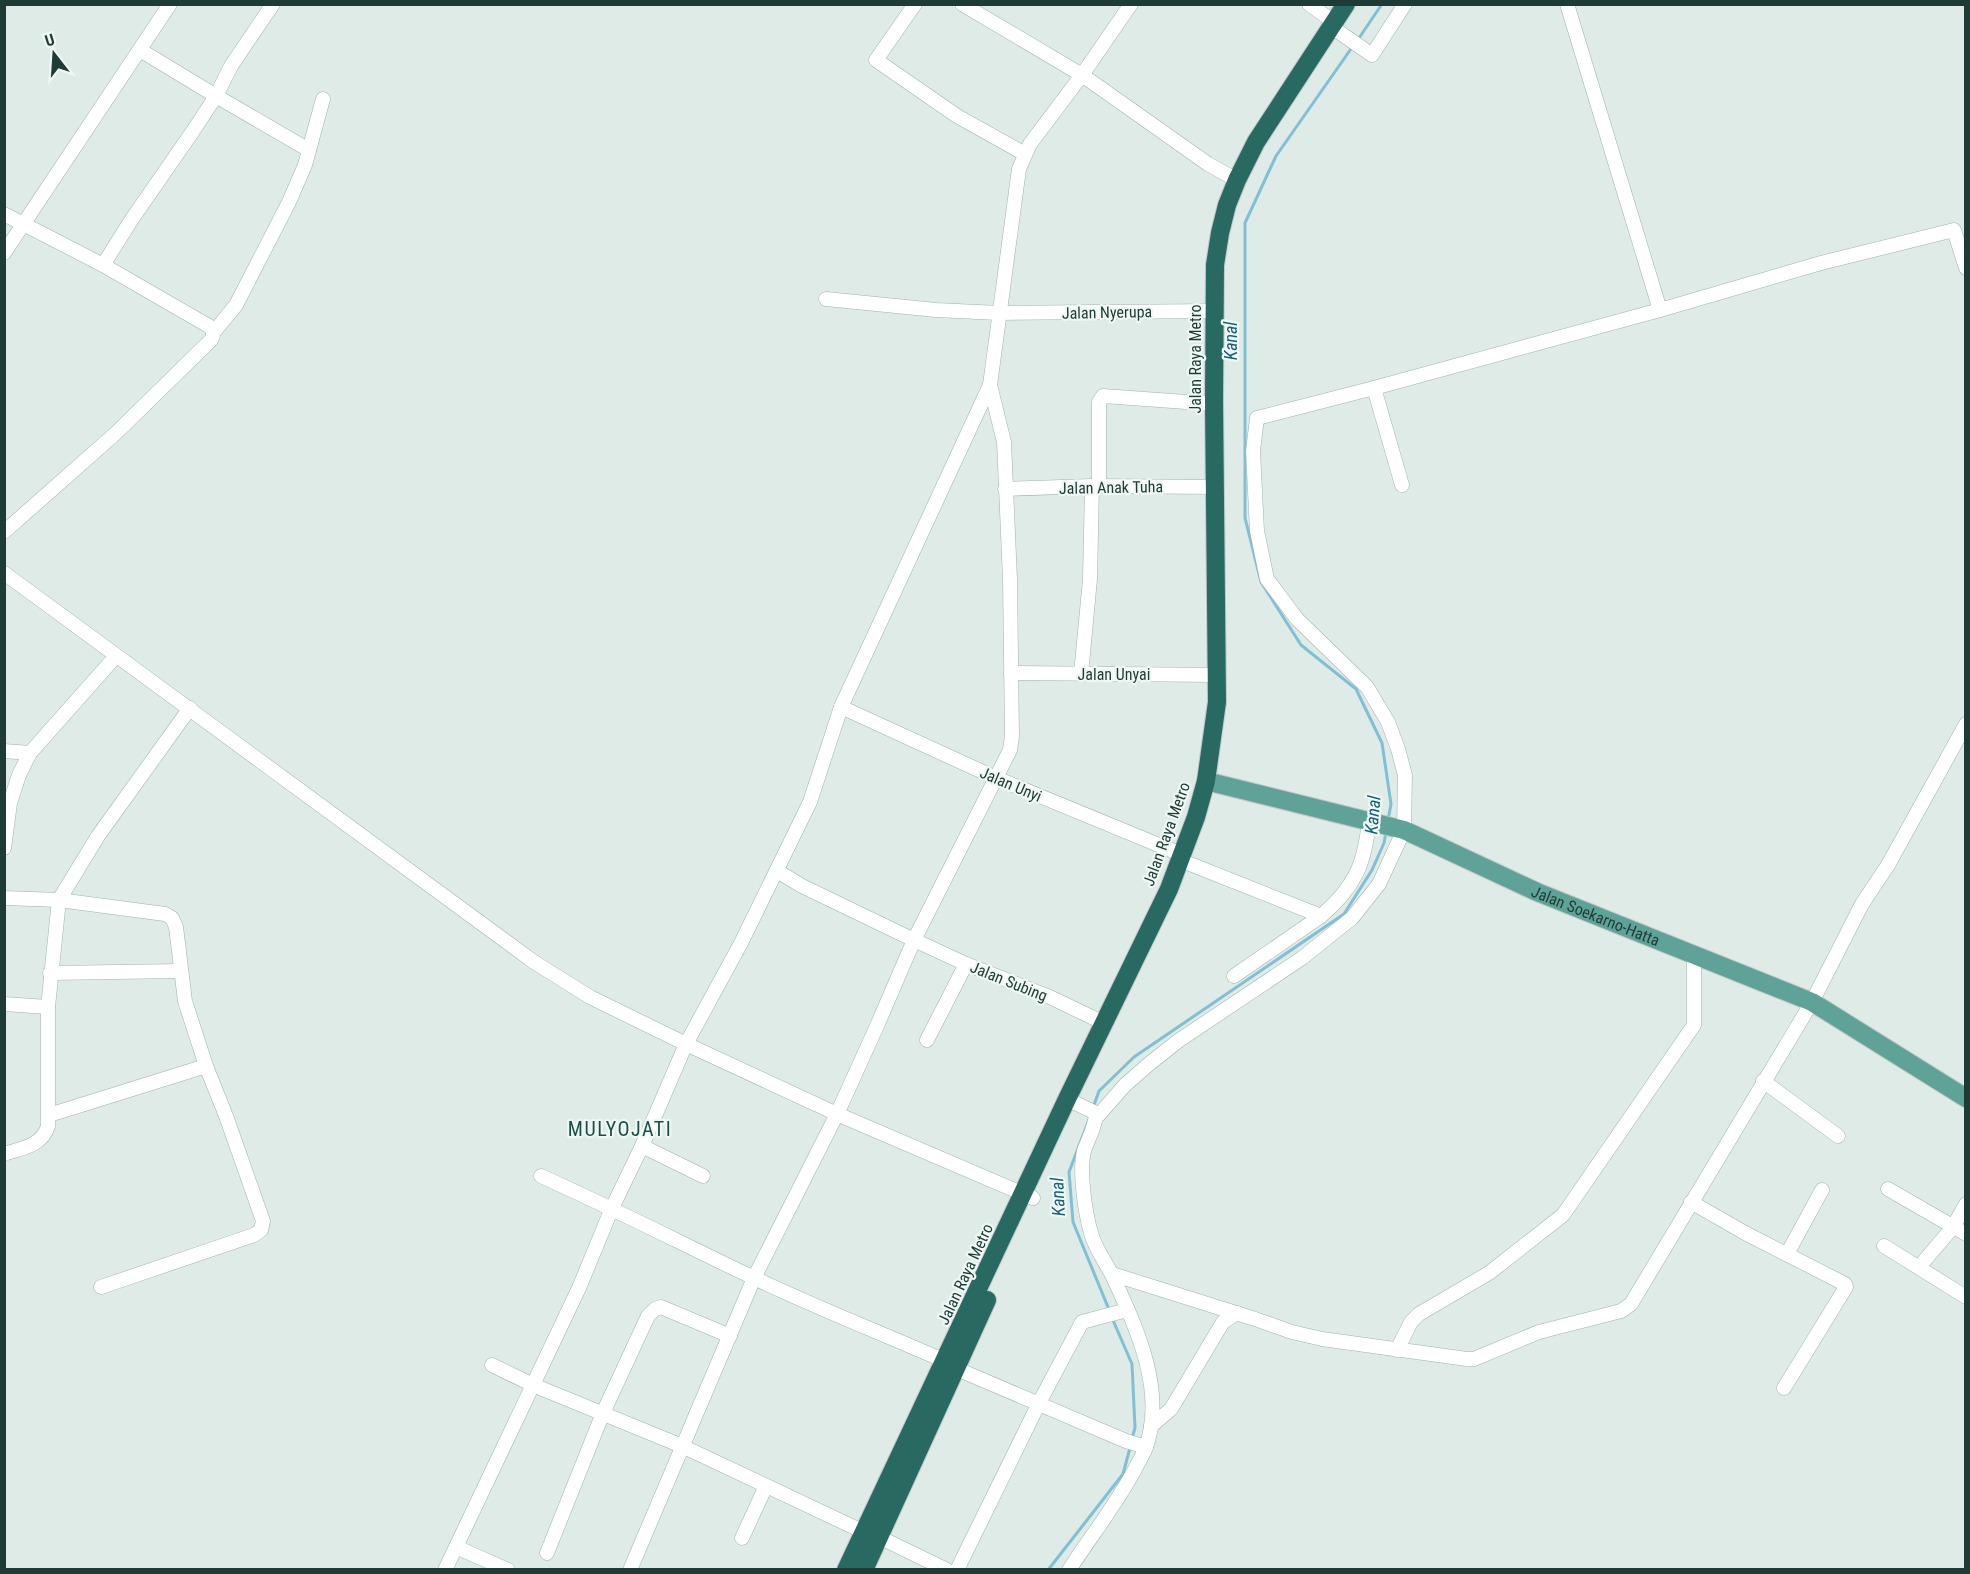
<svg xmlns="http://www.w3.org/2000/svg" width="1970" height="1574" viewBox="0 0 1970 1574" font-family="'Roboto Condensed',sans-serif">
	<style>
		.lines { fill: none; stroke-linecap: round; stroke-linejoin: round }
		.stream { stroke: #81c0d4; stroke-width: 3 }
		.minor-casing { stroke: #a1b3ae; stroke-width: 15 }
		.major-casing { stroke: #c0c8c7; stroke-width: 20 }
		.highway-casing { stroke: #c0c8c7; stroke-width: 20 }
		.minor { stroke: #fff; stroke-width: 14 }
		.major { stroke: #5fa398; stroke-width: 18 }
		.highway { stroke: #286962; stroke-width: 18 }
		.labels { text-anchor: middle; stroke-width: 4.5; stroke-linejoin: round; paint-order: stroke }
		.street-label { font-size: 16px; fill: #1e3b36; stroke: #eef7f3 }
		.water-label { font-size: 18px; font-style: italic; fill: #15607a; stroke: #eef7f3 }
		.quarter-label { font-size: 20px; letter-spacing: 1.5px; fill: #194e46; stroke: #eef7f3 }
	</style>
	<rect width="100%" height="100%" fill="#deebe6"/>
	<g class="lines">
		<g class="stream">
			<path d="M 1357,41 L 1382,4"/>
			<path d="M 1353,46 L 1276,156 L 1245,223 L 1245,518 L 1261,582 L 1301,645 L 1356,689 L 1382,743 L 1391,804 L 1388,820"/>
			<path d="M 1093,1108 L 1099,1091 L 1134,1057 L 1344,914 L 1372,870 L 1384,843 L 1386,832"/>
			<path d="M 1090,1117 L 1069,1172 L 1073,1222 L 1110,1312"/>
			<path d="M 1112,1318 L 1132,1364 L 1135,1428 L 1132,1438"/>
			<path d="M 1048,1570 L 1123,1474 L 1130,1448"/>
		</g>
		<defs>
			<g id="minor">
				<path d="M 915,4 L 876,60 L 957,116 L 1025,154"/>
				<path d="M 962,4 L 1082,75 L 1208,164 L 1237,180"/>
				<path d="M 1309,4 L 1334,22"/>
				<path d="M 1567,4 L 1660,310"/>
				<path d="M 1339,32 L 1372,55 L 1405,4"/>
				<path d="M 140,50 L 216,96 L 309,150"/>
				<path d="M 4,214 L 103,265 L 207,325 C 213,328 215,334 211,340 L 116,433 L 4,532"/>
				<path d="M 4,253 L 170,4"/>
				<path d="M 103,265 L 132,219 L 193,131 L 216,96 L 231,66 L 273,4"/>
				<path d="M 826,299 L 936,310 L 999,313 L 1215,311"/>
				<path d="M 213,333 L 236,305 L 289,202 L 305,165 L 323,99"/>
				<path d="M 1374,388 L 1660,310 L 1821,263 L 1954,230 L 1966,268"/>
				<path d="M 1099,486 L 1099,402 L 1103,396 L 1214,404"/>
				<path d="M 1005,489 L 1092,486 L 1216,487"/>
				<path d="M 4,573 L 534,962 L 590,997 L 686,1044 L 837,1114 L 1033,1198"/>
				<path d="M 1011,673 L 1218,675"/>
				<path d="M 1081,674 L 1090,579 L 1092,486"/>
				<path d="M 841,707 L 996,778 L 1183,855"/>
				<path d="M 4,751 L 30,753"/>
				<path d="M 4,848 L 10,803 L 19,775 L 30,753 L 116,656"/>
				<path d="M 1190,864 L 1321,916 C 1355,887 1365,864 1369,820"/>
				<path d="M 777,871 L 802,886 L 914,940 L 966,964 L 1052,998 L 1104,1023"/>
				<path d="M 4,898 L 59,900 L 165,914 L 172,918 L 176,927 L 185,1001 L 206,1066 L 226,1116 L 263,1221 L 261,1230 L 254,1235 L 101,1287"/>
				<path d="M 50,973 L 181,971"/>
				<path d="M 1234,976 L 1321,916"/>
				<path d="M 4,1004 L 48,1007"/>
				<path d="M 927,1040 L 966,964"/>
				<path d="M 1763,1081 L 1838,1136"/>
				<path d="M 49,1115 L 206,1066"/>
				<path d="M 1096,1118 L 1125,1085 L 1149,1064 L 1178,1041 L 1302,958 L 1352,918 L 1379,884 L 1404,830 L 1405,775 L 1398,749 L 1388,722 L 1367,687 L 1297,619 L 1267,579 L 1257,531 L 1253,451 L 1257,418 L 1374,388 L 1402,485"/>
				<path d="M 642,1146 L 703,1176"/>
				<path d="M 4,1154 C 22,1148 42,1146 48,1126 L 48,1007 L 59,900 L 98,836 L 190,708"/>
				<path d="M 541,1176 C 612,1208 681,1243 752,1277 C 815,1307 881,1333 945,1361 L 957,1369 L 1126,1441 L 1146,1447"/>
				<path d="M 1888,1189 L 1966,1234"/>
				<path d="M 1691,1202 L 1745,1233 L 1845,1284 L 1846,1287 L 1784,1388"/>
				<path d="M 1884,1246 L 1966,1297"/>
				<path d="M 1787,1254 L 1822,1190"/>
				<path d="M 1919,1267 L 1953,1227 L 1966,1204"/>
				<path d="M 1112,1274 L 1255,1319 L 1292,1332 L 1322,1339 L 1467,1359 L 1474,1359 L 1539,1332 L 1621,1311 L 1631,1304 L 1812,1002 L 1862,904 L 1888,865 L 1966,724"/>
				<path d="M 1397,1350 L 1411,1322 L 1419,1314 L 1489,1273 L 1563,1215 L 1694,1025 L 1694,955"/>
				<path d="M 492,1365 L 533,1385 L 682,1446 L 864,1532"/>
				<path d="M 1151,1426 L 1171,1409 L 1223,1322 L 1237,1313"/>
				<path d="M 879,1537 L 947,1570"/>
				<path d="M 742,1538 L 766,1486"/>
				<path d="M 456,1547 L 508,1570"/>
				<path d="M 547,1553 L 603,1413 L 648,1316 L 655,1309 L 661,1307 L 730,1336"/>
				<path d="M 445,1570 L 579,1288 L 612,1208 L 642,1146 L 686,1044 L 741,943 L 810,802 L 841,707 L 990,385"/>
				<path d="M 630,1570 L 754,1278 L 837,1114 L 876,1028 L 914,940 L 1010,750 L 1012,736 L 1010,579 L 1004,442 L 990,385 L 1019,169 L 1030,144 L 1082,75 L 1131,4"/>
				<path d="M 957,1570 L 1039,1403 L 1082,1322 L 1127,1310"/>
				<path d="M 1069,1570 C 1091,1536 1115,1506 1134,1471 C 1138,1463 1143,1455 1146,1447 C 1166,1390 1136,1327 1113,1277 C 1106,1262 1095,1249 1091,1233 C 1085,1212 1079,1172 1084,1151 C 1088,1139 1096,1126 1096,1113 L 1073,1102"/>
			</g>
			<g id="major">
				<path id="s1" d="M 1206,781 L 1404,830 L 1537,892 L 1812,1002 L 1966,1098"/>
			</g>
			<g id="highway">
				<path d="M 846,1570 L 1067,1099 L 1169,889 L 1196,817 L 1206,781 L 1217,702 L 1214,400 L 1215,265 L 1220,233 L 1227,205 L 1237,180 L 1256,142 L 1346,4"/>
				<path d="M 864,1570 L 987,1300"/>
			</g>
		</defs>
		<use href="#minor" class="minor-casing"/>
		<use href="#major" class="major-casing"/>
		<use href="#highway" class="highway-casing"/>
		<use href="#minor" class="minor"/>
		<use href="#major" class="major"/>
		<use href="#highway" class="highway"/>
	</g>
	<g class="labels">
		<g class="street-label">
			<text transform="translate(1107 312) rotate(-1)" y="6">Jalan Nyerupa</text>
			<text transform="translate(1195 359) rotate(-90)" y="6">Jalan Raya Metro</text>
			<text transform="translate(1111 487) rotate(-1)" y="6">Jalan Anak Tuha</text>
			<text x="1114" y="680">Jalan Unyai</text>
			<text transform="translate(1011 784) rotate(23)" y="6">Jalan Unyi</text>
			<text transform="translate(1166 834) rotate(-70)" y="6">Jalan Raya Metro</text>
			<text dy="6" stroke="none"><textPath href="#s1" startOffset="414">Jalan Soekarno-Hatta</textPath></text>
			<text transform="translate(1009 981) rotate(22)" y="6">Jalan Subing</text>
			<text transform="translate(965 1274) rotate(-65)" y="6">Jalan Raya Metro</text>
		</g>
		<g class="water-label">
			<text transform="translate(1231 341) rotate(-90)" y="6">Kanal</text>
			<text transform="translate(1373 815) rotate(-85)" y="6">Kanal</text>
			<text transform="translate(1058 1197) rotate(-93)" y="6">Kanal</text>
		</g>
		<g class="quarter-label">
			<text x="620" y="1136">MULYOJATI</text>
		</g>
	</g>
	<rect width="1970" height="1574" fill="none" stroke="#1e3b36" stroke-width="12"/>
	<g transform="translate(54 54) rotate(343)" stroke="#eef7f3" stroke-width="4.5" paint-order="stroke">
	<path d="M0-4.5L10 22L0 15L-10 22Z" fill="#1e3b36"/>
	<text y="-9" font-size="16" font-weight="bold" text-anchor="middle" fill="#1e3b36">U</text>
	</g>
</svg>
